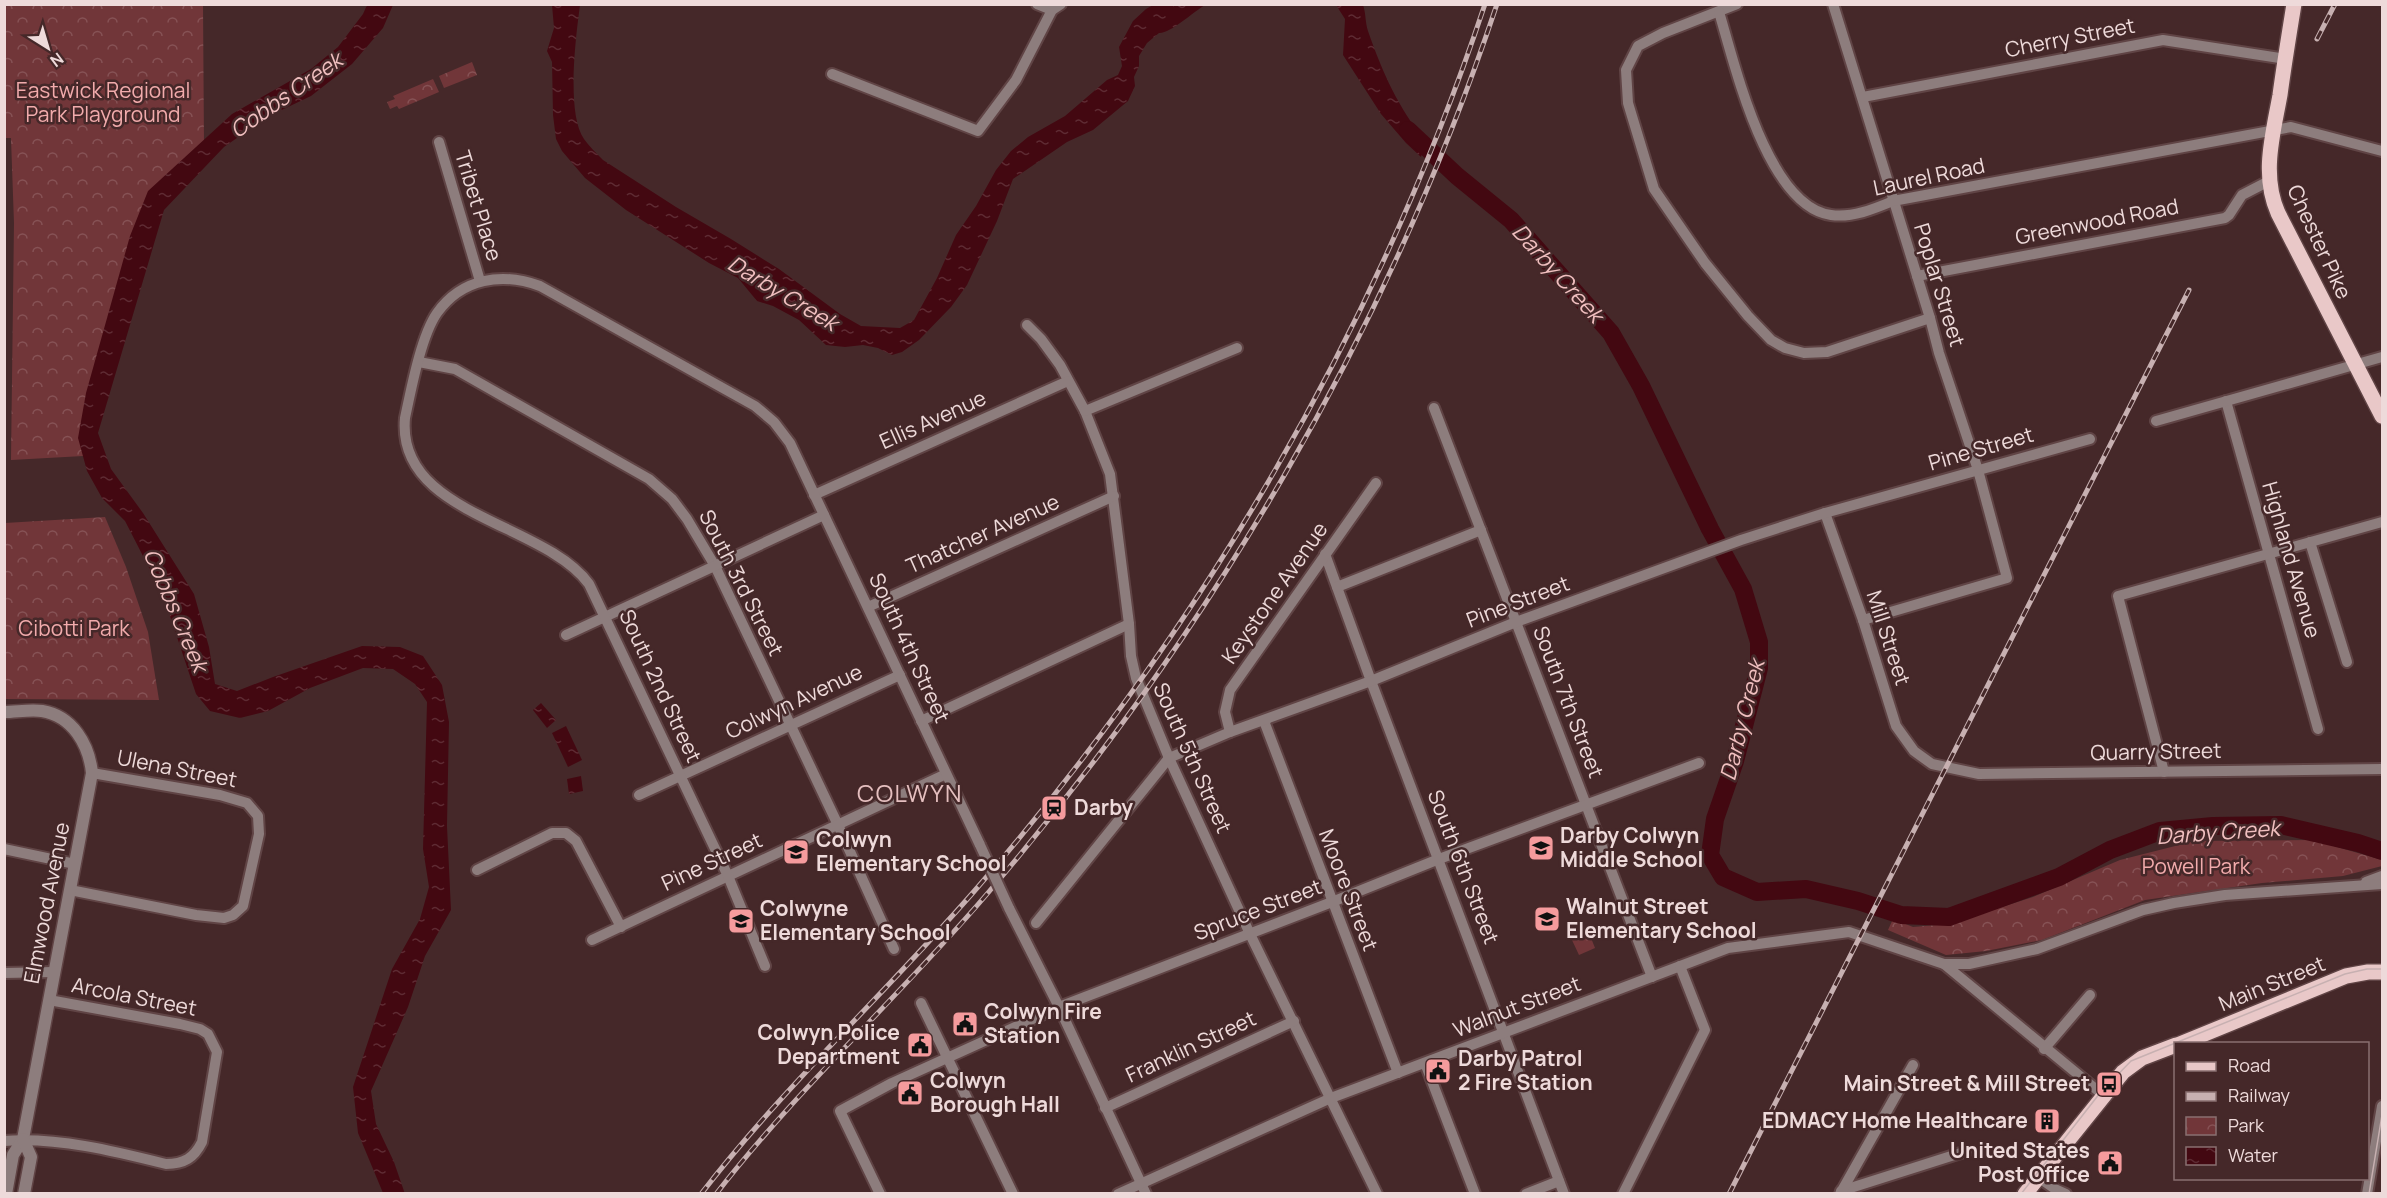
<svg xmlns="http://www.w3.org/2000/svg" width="2387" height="1198" viewBox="0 0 2387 1198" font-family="Manrope,sans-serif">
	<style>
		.park { fill: url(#park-crowns) }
		.water { fill: url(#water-ripples) }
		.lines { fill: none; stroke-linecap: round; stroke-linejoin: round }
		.river { stroke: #430811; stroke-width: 18 }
		.minor-casing { stroke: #604445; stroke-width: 14 }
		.tertiary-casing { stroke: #604445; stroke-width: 15 }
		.primary-casing { stroke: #604445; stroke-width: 18 }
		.minor { stroke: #8d7d7d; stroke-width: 10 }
		.tertiary { stroke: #8d7d7d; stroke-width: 12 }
		.primary { stroke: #e9c8c8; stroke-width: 15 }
		.tram { stroke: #c7b0b1; stroke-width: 1.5 }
		.rail-casing { stroke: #c7b0b1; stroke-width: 5 }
		.rail { stroke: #452829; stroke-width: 3; stroke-dasharray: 9; stroke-linecap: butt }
		.minor-bridge-casing { stroke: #604445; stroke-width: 14; stroke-linecap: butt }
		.minor-bridge { stroke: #8d7d7d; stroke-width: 10 }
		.labels { text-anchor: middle; stroke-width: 5; stroke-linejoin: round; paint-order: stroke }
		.street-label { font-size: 21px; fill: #eedada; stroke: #452829 }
		.park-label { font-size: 21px; fill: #f2abac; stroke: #452829 }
		.poi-label { font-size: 21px; font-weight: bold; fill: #eedada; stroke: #452829; text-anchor: start }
		.water-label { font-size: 22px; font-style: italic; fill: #f0bfbf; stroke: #452829 }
		.quarter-label { font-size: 24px; letter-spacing: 1.5px; fill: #e5bfbf; stroke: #452829 }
	</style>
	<defs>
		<pattern id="park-crowns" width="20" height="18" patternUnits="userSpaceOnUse" patternTransform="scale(1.5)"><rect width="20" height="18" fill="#713639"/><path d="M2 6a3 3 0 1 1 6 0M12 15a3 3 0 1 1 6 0" fill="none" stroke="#865255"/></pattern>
		<pattern id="water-ripples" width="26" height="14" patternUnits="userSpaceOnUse" patternTransform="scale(1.5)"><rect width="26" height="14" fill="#430811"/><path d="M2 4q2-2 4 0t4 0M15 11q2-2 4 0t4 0" fill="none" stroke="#5e2b33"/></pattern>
	</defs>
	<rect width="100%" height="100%" fill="#452829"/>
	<g class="park">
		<path d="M 5,5 L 203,5 L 204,147 L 143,206 L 83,456 L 11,460 L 14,223 L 11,138 L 5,138 Z"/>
		<path d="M 472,62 L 477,75 L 444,88 L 439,76 Z"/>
		<path d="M 433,79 L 439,92 L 399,109 L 397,106 L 390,109 L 387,102 L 395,99 L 393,96 Z"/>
		<path d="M 105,517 L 126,567 L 148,632 L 159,700 L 5,699 L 5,523 Z"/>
		<path d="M 2313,840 L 2382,860 L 2382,866 L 2343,876 L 2262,883 L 2145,900 L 2042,940 L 1986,951 L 1946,955 L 1888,930 L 1893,919 L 1913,927 L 1949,924 L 2033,897 L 2120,860 L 2195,841 Z"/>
		<path d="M 1589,933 L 1595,948 L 1579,955 L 1572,940 Z"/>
	</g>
	<g class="water">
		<path d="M 367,5 L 393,5 L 383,28 L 352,64 L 311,96 L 267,117 L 224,147 L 164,210 L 98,433 L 111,469 L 143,513 L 194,594 L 209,647 L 215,684 L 237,691 L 273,677 L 362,646 L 400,647 L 423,656 L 442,685 L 449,722 L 447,826 L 451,910 L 425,956 L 408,1007 L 371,1091 L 376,1124 L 394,1162 L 405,1194 L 383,1193 L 358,1133 L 353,1087 L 392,969 L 420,919 L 429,887 L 423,849 L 427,702 L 415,684 L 393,669 L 363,668 L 310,688 L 268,711 L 240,718 L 210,711 L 196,694 L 163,595 L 125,521 L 102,498 L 87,471 L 78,438 L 86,393 L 130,236 L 148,191 L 232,114 L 311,69 L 338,47 L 363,14 Z"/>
		<path d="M 552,5 L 580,5 C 576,36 566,113 584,139 C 589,146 596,153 603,160 L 676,207 L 731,239 L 779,269 L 840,314 L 861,326 L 900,328 L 914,320 L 937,278 L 956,235 L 976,206 L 996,170 L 1011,151 L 1028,137 L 1065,116 L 1107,80 L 1118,75 L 1122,66 L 1119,47 L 1133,21 L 1146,9 L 1153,5 L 1205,5 C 1193,12 1170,34 1159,33 L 1147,43 L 1139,56 L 1139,66 L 1134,77 L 1135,86 L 1128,101 L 1093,130 L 1067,142 L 1013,179 L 997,221 L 967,285 L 951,307 L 919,340 L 902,352 L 892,355 L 878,348 L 863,345 L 845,347 L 826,345 L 799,320 L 773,306 L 757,301 L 738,278 L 709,263 L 626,210 L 585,178 L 562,151 L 556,139 L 553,115 L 552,62 L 547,51 L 554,28 Z"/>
		<path d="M 1336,5 L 1363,5 C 1366,13 1365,22 1368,31 C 1383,74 1398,107 1426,142 L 1421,157 L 1406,143 L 1381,114 L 1343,55 L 1345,19 Z"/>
		<path d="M 541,703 L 556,720 L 547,728 L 533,710 Z"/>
		<path d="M 566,726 L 582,760 L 568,767 L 552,733 Z"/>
		<path d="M 581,776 L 583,791 L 569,794 L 567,779 Z"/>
	</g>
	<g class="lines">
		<path class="river" d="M 1408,130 L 1457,176 L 1511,220 L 1611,333 L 1641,386 L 1710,529 L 1743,589 L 1759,642 L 1759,668 L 1735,761 L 1715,819 L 1710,855 L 1723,877 L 1757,892 L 1806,889 L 1858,901 L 1901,915 L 1949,917 L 2059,877 L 2110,850 L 2160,831 L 2213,826 L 2281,825 L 2358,843 L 2382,851"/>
		<defs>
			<g id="minor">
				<path d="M 1037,4 L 1052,10"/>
				<path d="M 1737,4 L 1663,33 L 1638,46 L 1626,70 L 1628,103 L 1654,189 L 1705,263 L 1748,316 L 1771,340 L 1785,348 L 1804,353 L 1827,352 L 1930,318"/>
				<path d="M 1833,4 L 1930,318 L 1939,353 L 1978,470 L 2007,578 L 1863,620"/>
				<path d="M 1719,12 C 1735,65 1767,206 1831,215 C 1852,218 1874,209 1893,201 L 2291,127 L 2382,151"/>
				<path d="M 832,74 L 978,131 L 1016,80 L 1052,10 L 1061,4"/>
				<path d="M 1863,97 L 2163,40 L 2286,59"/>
				<path d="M 439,142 L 480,281"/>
				<path d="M 1917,276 L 2225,218 L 2229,215 L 2242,195 L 2269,181"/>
				<path d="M 1027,325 L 1041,339 L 1060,365 L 1085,411 L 1110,474 L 1129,624 L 1131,656 L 1136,678 L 1169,758 L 1250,934 L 1377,1194"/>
				<path d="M 419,362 L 455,369 L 649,479 L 672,499 L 687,519 L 715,566 L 838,825 L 894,949"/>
				<path d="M 2226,401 L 2318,729"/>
				<path d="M 1434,408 L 1652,977"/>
				<path d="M 1085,411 L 1237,348"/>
				<path d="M 2156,421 L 2382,357"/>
				<path d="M 814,495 L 1068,381"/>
				<path d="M 1825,513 L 1863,620 L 1896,726 L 1914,751 L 1932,764 L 1979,774 L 2382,769"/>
				<path d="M 2310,542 L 2347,662"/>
				<path d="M 1325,554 L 1371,681 L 1564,1194"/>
				<path d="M 1337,587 L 1481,530"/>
				<path d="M 868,607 L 1114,496"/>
				<path d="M 566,635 L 824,515"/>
				<path d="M 921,721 L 1129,624"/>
				<path d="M 1264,721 L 1398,1073"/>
				<path d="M 1230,732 L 1225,712 L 1230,690 L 1376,483"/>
				<path d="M 2164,772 L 2118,596 L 2382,522"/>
				<path d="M 639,795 L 900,675"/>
				<path d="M 4,849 L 75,864"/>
				<path d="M 477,870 L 552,833 L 566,833 L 576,841 L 621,927"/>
				<path d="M 2366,882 L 2382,876"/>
				<path d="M 70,890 L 196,915 L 224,918 L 233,915 L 243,906 L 259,834 L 258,816 L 247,803 L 220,795 L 92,773"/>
				<path d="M 1009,908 L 1059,1007 L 1146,1194"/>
				<path d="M 1036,923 L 1169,758 L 1230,732 L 1371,681 L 1516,622 L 1741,540 L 1825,513 L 2090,439"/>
				<path d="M 592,940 L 946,774"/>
				<path d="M 1944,964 L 2103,1095"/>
				<path d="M 765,966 L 728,876 L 589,584 C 544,522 396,515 405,418 C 411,390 421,336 437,313 C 462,278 502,272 540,286 L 755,406 L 774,422 L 790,443 L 980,845"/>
				<path d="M 4,973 L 54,972"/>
				<path d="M 921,1003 L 1013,1194"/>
				<path d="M 2044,1049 L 2090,995"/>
				<path d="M 1425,1063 L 1475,1194"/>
				<path d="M 1105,1108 L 1294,1021"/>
				<path d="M 4,1141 C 58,1137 114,1151 166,1164 C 184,1164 194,1158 202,1142 L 217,1052 L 208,1034 L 200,1029 L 180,1024 L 49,1000"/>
				<path d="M 2038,1177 L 2055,1189 L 2066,1194"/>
				<path d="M 1841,1191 L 1967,1151"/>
				<path d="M 880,1194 L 840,1111 L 892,1083 L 1059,1007 L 1332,902 L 1439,859 L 1699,763"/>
				<path d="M 1118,1194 L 1331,1098 L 1728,948 L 1849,932 L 1944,964 L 1969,964 L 2037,949 L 2143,910 L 2174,903 L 2225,895 L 2382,884"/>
				<path d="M 1526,1194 L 1559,1181"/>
				<path d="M 1623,1194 L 1705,1030 L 1680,966"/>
				<path d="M 1840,1194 L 1913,1065"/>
				<path d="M 2367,1194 L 2382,1106"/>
			</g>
			<g id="tertiary">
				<path d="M 4,712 C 16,712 31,709 42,711 C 73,716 89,745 92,773 L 23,1139 L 13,1155 L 6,1194"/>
				<path d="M 23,1139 L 31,1157 L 24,1194"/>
			</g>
			<g id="primary">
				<path d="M 2294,4 C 2289,35 2284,65 2280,95 C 2273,134 2261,175 2278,213 L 2382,416"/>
				<path d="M 2180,1044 L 2346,976 L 2368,972 L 2382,972"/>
				<path d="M 2025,1194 L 2123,1072 L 2142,1058 L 2176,1045"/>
			</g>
		</defs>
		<use href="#minor" class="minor-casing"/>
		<use href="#tertiary" class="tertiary-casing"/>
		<use href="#primary" class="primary-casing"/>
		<use href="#minor" class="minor"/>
		<use href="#tertiary" class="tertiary"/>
		<use href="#primary" class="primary"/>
		<g class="tram">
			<path d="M 2021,1194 L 2100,1093 L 2131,1061 L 2345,974 L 2367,969 L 2382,969"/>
			<path d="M 2369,1194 L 2382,1115"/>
		</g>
		<defs>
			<g id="rail">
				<path d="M 2317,39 L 2335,4"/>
				<path d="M 701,1194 C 785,1085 887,992 977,888 C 1201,630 1377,329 1485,4"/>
				<path d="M 716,1194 C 799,1087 900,996 987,894 C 1211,632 1388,332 1497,4"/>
				<path d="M 1729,1194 L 2189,290"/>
			</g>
		</defs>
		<use href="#rail" class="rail-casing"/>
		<use href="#rail" class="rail"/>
		<defs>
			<path id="minor-bridge" d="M 980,845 L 1009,908"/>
		</defs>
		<use href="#minor-bridge" class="minor-bridge-casing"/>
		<use href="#minor-bridge" class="minor-bridge"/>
	</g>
	<defs>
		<symbol id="station-square" viewBox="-11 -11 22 22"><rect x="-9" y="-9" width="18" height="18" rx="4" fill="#f59b9d" stroke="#452829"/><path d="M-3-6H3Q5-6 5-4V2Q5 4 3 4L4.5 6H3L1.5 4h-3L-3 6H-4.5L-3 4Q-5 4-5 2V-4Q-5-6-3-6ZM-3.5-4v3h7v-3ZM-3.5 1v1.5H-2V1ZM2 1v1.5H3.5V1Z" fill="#111"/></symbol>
		<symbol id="school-square" viewBox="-11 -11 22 22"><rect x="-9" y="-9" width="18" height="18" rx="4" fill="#f59b9d" stroke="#452829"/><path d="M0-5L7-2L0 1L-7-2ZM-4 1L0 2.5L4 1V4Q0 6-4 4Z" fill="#111"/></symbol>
		<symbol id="civic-square" viewBox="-11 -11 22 22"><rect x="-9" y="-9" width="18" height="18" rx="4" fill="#f59b9d" stroke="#452829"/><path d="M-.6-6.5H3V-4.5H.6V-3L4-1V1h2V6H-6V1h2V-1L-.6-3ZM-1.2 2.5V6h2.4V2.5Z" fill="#111"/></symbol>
		<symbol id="bus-square" viewBox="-11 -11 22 22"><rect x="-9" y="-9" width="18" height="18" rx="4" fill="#f59b9d" stroke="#452829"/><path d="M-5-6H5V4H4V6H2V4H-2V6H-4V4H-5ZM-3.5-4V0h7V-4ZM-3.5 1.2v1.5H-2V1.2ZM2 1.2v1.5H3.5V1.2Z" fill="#111"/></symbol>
		<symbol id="building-square" viewBox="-11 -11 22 22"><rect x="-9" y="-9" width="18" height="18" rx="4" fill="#f59b9d" stroke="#452829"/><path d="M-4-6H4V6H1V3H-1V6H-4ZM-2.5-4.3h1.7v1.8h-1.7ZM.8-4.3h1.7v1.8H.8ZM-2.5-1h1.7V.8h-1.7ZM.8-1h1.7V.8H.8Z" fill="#111"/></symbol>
	</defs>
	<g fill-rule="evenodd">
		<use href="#station-square" x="1039" y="793" width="30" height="30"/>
		<use href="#school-square" x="1526" y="833" width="30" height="30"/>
		<use href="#school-square" x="781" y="837" width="30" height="30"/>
		<use href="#school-square" x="1532" y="904" width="30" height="30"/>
		<use href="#school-square" x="726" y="906" width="30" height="30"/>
		<use href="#civic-square" x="950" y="1009" width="30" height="30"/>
		<use href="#civic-square" x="905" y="1030" width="30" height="30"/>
		<use href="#civic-square" x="1423" y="1056" width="30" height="30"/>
		<use href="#bus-square" x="2094" y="1069" width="30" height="30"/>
		<use href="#civic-square" x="895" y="1078" width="30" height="30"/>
		<use href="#building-square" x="2032" y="1106" width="30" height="30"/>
		<use href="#civic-square" x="2095" y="1148" width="30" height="30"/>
	</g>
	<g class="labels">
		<g class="street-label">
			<text transform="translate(2070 38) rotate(-11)" y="7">Cherry Street</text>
			<text transform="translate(1929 177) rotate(-12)" y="7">Laurel Road</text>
			<text transform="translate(478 206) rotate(73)" y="7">Tribet Place</text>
			<text transform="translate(2097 222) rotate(-11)" y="7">Greenwood Road</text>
			<text transform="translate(2319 242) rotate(65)" y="7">Chester Pike</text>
			<text transform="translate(1939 285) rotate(73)" y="7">Poplar Street</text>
			<text transform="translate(933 420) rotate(-24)" y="7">Ellis Avenue</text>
			<text transform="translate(1981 449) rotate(-16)" y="7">Pine Street</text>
			<text transform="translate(983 534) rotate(-24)" y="7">Thatcher Avenue</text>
			<text transform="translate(2291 560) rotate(74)" y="7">Highland Avenue</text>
			<text transform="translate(741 583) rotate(63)" y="7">South 3rd Street</text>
			<text transform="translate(1275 593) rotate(-55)" y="7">Keystone Avenue</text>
			<text transform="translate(1518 602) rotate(-21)" y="7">Pine Street</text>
			<text transform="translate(1888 638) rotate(72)" y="7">Mill Street</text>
			<text transform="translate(909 648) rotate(65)" y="7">South 4th Street</text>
			<text transform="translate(660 686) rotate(65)" y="7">South 2nd Street</text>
			<text transform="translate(794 702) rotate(-25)" y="7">Colwyn Avenue</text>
			<text transform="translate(1568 702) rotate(69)" y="7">South 7th Street</text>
			<text transform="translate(2156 752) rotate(-1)" y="7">Quarry Street</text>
			<text transform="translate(1192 758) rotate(66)" y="7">South 5th Street</text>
			<text transform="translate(177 769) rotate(11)" y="7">Ulena Street</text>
			<text transform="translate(712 862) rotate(-25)" y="7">Pine Street</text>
			<text transform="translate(1463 867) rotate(69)" y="7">South 6th Street</text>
			<text transform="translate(1348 890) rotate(69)" y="7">Moore Street</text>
			<text transform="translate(47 903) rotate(-79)" y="7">Elmwood Avenue</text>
			<text transform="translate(1258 910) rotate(-21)" y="7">Spruce Street</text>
			<text transform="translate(2272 984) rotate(-22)" y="7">Main Street</text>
			<text transform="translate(134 997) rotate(11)" y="7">Arcola Street</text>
			<text transform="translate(1517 1007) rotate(-21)" y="7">Walnut Street</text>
			<text transform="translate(1191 1047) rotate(-25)" y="7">Franklin Street</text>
		</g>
		<g class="park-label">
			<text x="103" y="98">Eastwick Regional<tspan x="103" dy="24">Park Playground</tspan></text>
			<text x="74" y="636">Cibotti Park</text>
			<text x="2196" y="874">Powell Park</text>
		</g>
		<g class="poi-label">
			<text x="1074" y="815">Darby</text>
			<text x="1560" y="843">Darby Colwyn<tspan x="1560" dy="24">Middle School</tspan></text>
			<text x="816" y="847">Colwyn<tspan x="816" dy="24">Elementary School</tspan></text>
			<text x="1566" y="914">Walnut Street<tspan x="1566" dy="24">Elementary School</tspan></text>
			<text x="760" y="916">Colwyne<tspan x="760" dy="24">Elementary School</tspan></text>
			<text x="984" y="1019">Colwyn Fire<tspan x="984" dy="24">Station</tspan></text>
			<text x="900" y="1040" text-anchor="end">Colwyn Police<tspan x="900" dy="24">Department</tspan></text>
			<text x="1458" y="1066">Darby Patrol<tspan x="1458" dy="24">2 Fire Station</tspan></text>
			<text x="930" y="1088">Colwyn<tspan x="930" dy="24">Borough Hall</tspan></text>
			<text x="2090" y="1091" text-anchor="end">Main Street &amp; Mill Street</text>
			<text x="2028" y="1128" text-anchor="end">EDMACY Home Healthcare</text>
			<text x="2090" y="1158" text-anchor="end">United States<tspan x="2090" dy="24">Post Office</tspan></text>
		</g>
		<g class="water-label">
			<text transform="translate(286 95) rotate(-35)" y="8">Cobbs Creek</text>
			<text transform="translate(1558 273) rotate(48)" y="8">Darby Creek</text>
			<text transform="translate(783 293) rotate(31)" y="8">Darby Creek</text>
			<text transform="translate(176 610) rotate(67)" y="8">Cobbs Creek</text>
			<text transform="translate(1742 720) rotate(-76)" y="8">Darby Creek</text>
			<text transform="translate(2218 832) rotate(-4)" y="8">Darby Creek</text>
		</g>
		<g class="quarter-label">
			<text x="910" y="802">COLWYN</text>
		</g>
	</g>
	<rect width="2387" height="1198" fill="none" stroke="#eedada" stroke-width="12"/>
	<rect x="2174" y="1042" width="195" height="138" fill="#452829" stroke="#896f70" stroke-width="1.5"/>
	<rect x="2186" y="1062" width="30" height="9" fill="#e9c8c8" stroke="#896f70" stroke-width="1.5"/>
	<text x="2228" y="1072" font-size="18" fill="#eedada">Road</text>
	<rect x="2186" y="1092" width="30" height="9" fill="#c7b0b1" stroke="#896f70" stroke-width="1.5"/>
	<text x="2228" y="1102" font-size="18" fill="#eedada">Railway</text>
	<rect x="2186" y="1117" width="30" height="18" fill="url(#park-crowns)" stroke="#896f70" stroke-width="1.5"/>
	<text x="2228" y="1132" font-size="18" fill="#eedada">Park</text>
	<rect x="2186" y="1147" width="30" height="18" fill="url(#water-ripples)" stroke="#896f70" stroke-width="1.5"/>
	<text x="2228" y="1162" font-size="18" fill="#eedada">Water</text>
	<g transform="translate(48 48) rotate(143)" stroke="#452829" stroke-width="4.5" paint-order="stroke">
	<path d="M0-4.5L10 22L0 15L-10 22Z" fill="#eedada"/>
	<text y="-9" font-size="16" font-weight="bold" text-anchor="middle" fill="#eedada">N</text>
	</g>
</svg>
